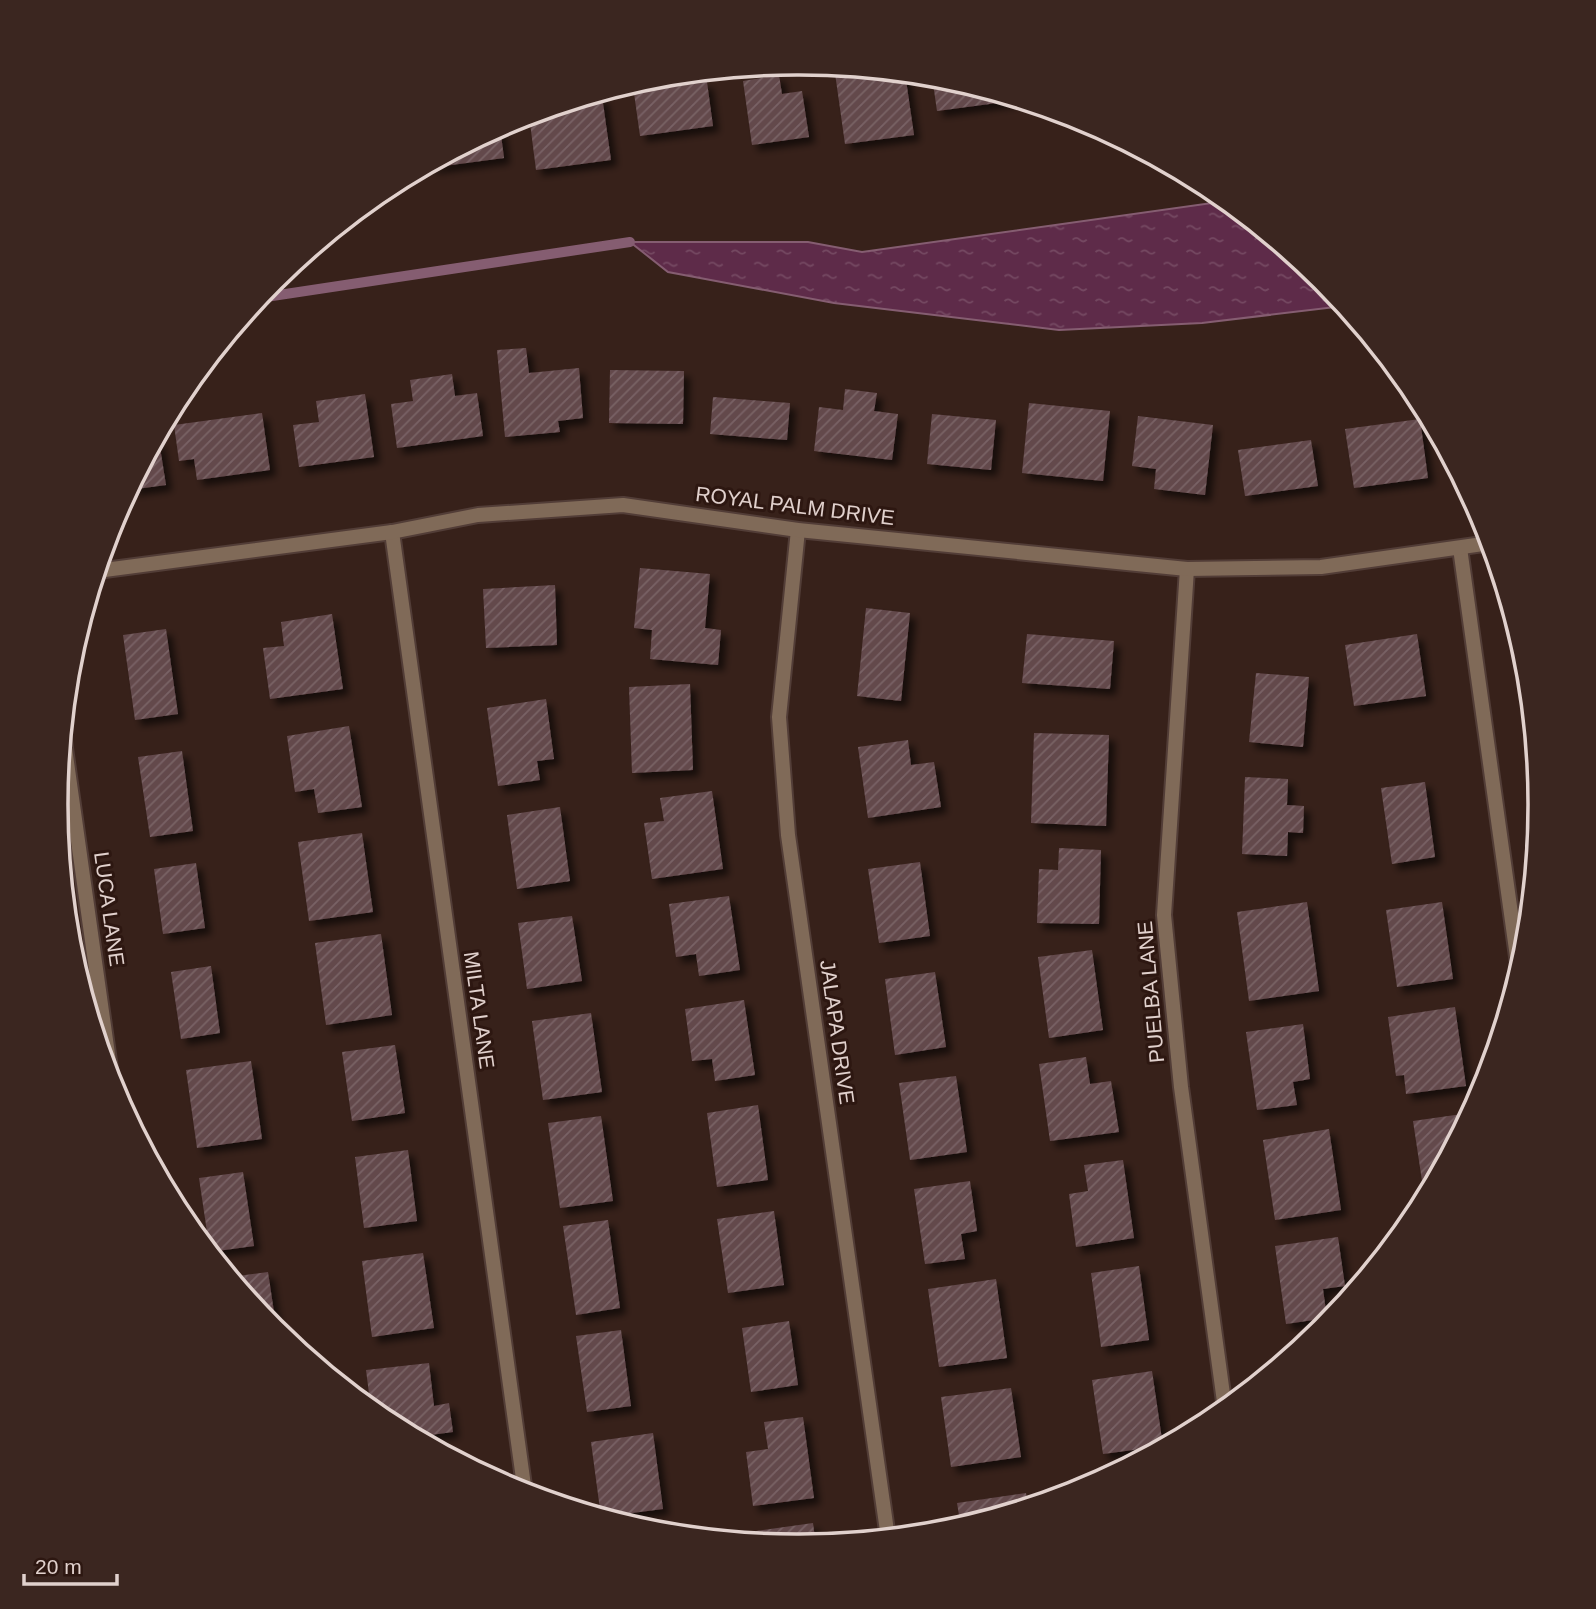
<svg xmlns="http://www.w3.org/2000/svg" width="1596" height="1609" viewBox="0 0 1596 1609" font-family="Arial,sans-serif">
	<style>
		.water { fill: url(#water-ripples); stroke: #855d71; stroke-width: 2 }
		.lines { fill: none; stroke-linecap: round; stroke-linejoin: round }
		.stream { stroke: #855d71; stroke-width: 10 }
		.building { fill: url(#building-hatch); filter: url(#shadow) }
		.minor-casing { stroke: #523d37; stroke-width: 18 }
		.tertiary-casing { stroke: #523d37; stroke-width: 18 }
		.minor { stroke: #806a58; stroke-width: 14 }
		.tertiary { stroke: #806a58; stroke-width: 14 }
		.labels { text-anchor: middle; stroke-width: 6; stroke-linejoin: round; paint-order: stroke }
		.street-label { font-size: 21px; fill: #e1d1cd; stroke: #2d1711 }
		.rim { fill: none; stroke: #e1d1cd; stroke-width: 3.5 }
	</style>
	<defs>
		<pattern id="water-ripples" width="26" height="14" patternUnits="userSpaceOnUse" patternTransform="scale(1.75)"><rect width="26" height="14" fill="#5e2b49"/><path d="M2 4q2-2 4 0t4 0M15 11q2-2 4 0t4 0" fill="none" stroke="#754962"/></pattern>
		<pattern id="building-hatch" width="6" height="6" patternUnits="userSpaceOnUse" patternTransform="scale(1.75)"><rect width="6" height="6" fill="#63494c"/><path d="M-1 1l2-2M0 6l6-6M5 7l2-2" fill="none" stroke="#796265"/></pattern>
		<filter id="shadow"><feDropShadow dx="6" dy="6" stdDeviation="3.5" flood-color="#0009"/></filter>
	</defs>
	<rect width="100%" height="100%" fill="#37211a"/>
	<path class="water" d="M 1226,201 L 1323,280 L 1344,306 L 1202,323 L 1059,330 L 834,303 L 668,272 L 630,242 L 808,242 L 862,252 Z"/>
	<g class="lines">
		<path class="stream" d="M 259,298 L 630,242"/>
	</g>
	<g class="building">
		<path d="M 834,66 L 905,73 L 914,135 L 845,144 Z"/>
		<path d="M 779,75 L 782,94 L 802,91 L 809,137 L 752,145 L 743,81 Z"/>
		<path d="M 932,76 L 943,77 L 1012,98 L 1012,101 L 937,111 Z"/>
		<path d="M 707,82 L 713,126 L 640,136 L 634,93 Z"/>
		<path d="M 602,96 L 611,160 L 536,170 L 529,115 L 578,100 Z"/>
		<path d="M 500,127 L 504,158 L 429,168 L 429,165 Z"/>
		<path d="M 526,348 L 529,373 L 579,368 L 583,418 L 558,421 L 560,432 L 505,437 L 497,350 Z"/>
		<path d="M 610,370 L 684,371 L 683,424 L 609,423 Z"/>
		<path d="M 452,374 L 455,396 L 477,393 L 483,436 L 397,448 L 391,404 L 413,401 L 410,380 Z"/>
		<path d="M 845,389 L 877,393 L 874,411 L 898,414 L 892,460 L 814,451 L 819,407 L 843,410 Z"/>
		<path d="M 365,394 L 374,457 L 299,467 L 293,425 L 319,422 L 316,401 Z"/>
		<path d="M 713,397 L 790,403 L 787,440 L 710,434 Z"/>
		<path d="M 1029,403 L 1110,411 L 1103,481 L 1022,473 Z"/>
		<path d="M 262,413 L 270,470 L 197,480 L 194,459 L 179,461 L 174,425 Z"/>
		<path d="M 932,414 L 996,420 L 991,470 L 927,464 Z"/>
		<path d="M 1138,416 L 1213,425 L 1205,495 L 1154,489 L 1156,469 L 1132,466 Z"/>
		<path d="M 1420,419 L 1428,478 L 1354,488 L 1345,429 Z"/>
		<path d="M 1311,440 L 1318,486 L 1245,496 L 1238,450 Z"/>
		<path d="M 155,441 L 159,441 L 166,485 L 129,490 Z"/>
		<path d="M 640,568 L 710,574 L 705,628 L 721,630 L 718,665 L 650,659 L 652,630 L 634,628 Z"/>
		<path d="M 555,585 L 557,645 L 486,648 L 483,589 Z"/>
		<path d="M 866,608 L 910,613 L 901,701 L 857,696 Z"/>
		<path d="M 332,614 L 343,689 L 270,699 L 263,648 L 284,646 L 281,622 Z"/>
		<path d="M 166,629 L 178,714 L 135,720 L 123,635 Z"/>
		<path d="M 1027,634 L 1114,641 L 1110,689 L 1022,683 Z"/>
		<path d="M 1417,634 L 1426,696 L 1354,706 L 1345,645 Z"/>
		<path d="M 1256,673 L 1309,677 L 1303,747 L 1249,742 Z"/>
		<path d="M 690,684 L 693,770 L 632,773 L 629,687 Z"/>
		<path d="M 546,699 L 554,759 L 537,761 L 540,780 L 498,786 L 487,708 Z"/>
		<path d="M 349,726 L 362,807 L 318,813 L 314,789 L 295,792 L 287,736 Z"/>
		<path d="M 1034,733 L 1109,735 L 1106,826 L 1031,823 Z"/>
		<path d="M 908,740 L 911,765 L 934,762 L 941,807 L 868,818 L 858,747 Z"/>
		<path d="M 182,751 L 193,831 L 150,837 L 138,757 Z"/>
		<path d="M 1245,777 L 1288,779 L 1287,805 L 1304,806 L 1303,833 L 1288,832 L 1287,856 L 1242,854 Z"/>
		<path d="M 1425,782 L 1435,857 L 1392,864 L 1381,788 Z"/>
		<path d="M 712,791 L 723,869 L 652,879 L 644,823 L 664,821 L 660,798 Z"/>
		<path d="M 560,807 L 570,881 L 517,889 L 507,815 Z"/>
		<path d="M 362,833 L 373,912 L 309,921 L 298,842 Z"/>
		<path d="M 1059,848 L 1101,850 L 1099,924 L 1037,923 L 1039,869 L 1058,870 Z"/>
		<path d="M 920,862 L 930,936 L 879,943 L 868,869 Z"/>
		<path d="M 196,863 L 205,928 L 163,934 L 154,869 Z"/>
		<path d="M 729,896 L 740,970 L 699,976 L 696,954 L 676,957 L 669,904 Z"/>
		<path d="M 1307,902 L 1319,991 L 1249,1001 L 1237,912 Z"/>
		<path d="M 1442,902 L 1453,979 L 1397,987 L 1386,910 Z"/>
		<path d="M 572,916 L 582,981 L 527,989 L 518,923 Z"/>
		<path d="M 381,934 L 392,1015 L 326,1025 L 315,943 Z"/>
		<path d="M 1092,950 L 1103,1030 L 1049,1038 L 1038,957 Z"/>
		<path d="M 211,966 L 220,1033 L 181,1039 L 171,972 Z"/>
		<path d="M 935,972 L 946,1047 L 895,1055 L 885,979 Z"/>
		<path d="M 744,1000 L 755,1075 L 715,1081 L 712,1059 L 692,1061 L 685,1009 Z"/>
		<path d="M 1455,1007 L 1466,1086 L 1406,1094 L 1404,1075 L 1396,1076 L 1388,1017 Z"/>
		<path d="M 591,1013 L 602,1092 L 543,1100 L 532,1021 Z"/>
		<path d="M 1303,1024 L 1310,1079 L 1293,1082 L 1297,1105 L 1257,1110 L 1246,1032 Z"/>
		<path d="M 395,1045 L 405,1113 L 352,1121 L 342,1052 Z"/>
		<path d="M 1086,1057 L 1090,1084 L 1111,1081 L 1119,1132 L 1050,1141 L 1039,1064 Z"/>
		<path d="M 251,1061 L 262,1139 L 197,1148 L 186,1070 Z"/>
		<path d="M 956,1076 L 967,1152 L 910,1160 L 899,1083 Z"/>
		<path d="M 758,1105 L 768,1180 L 717,1187 L 707,1113 Z"/>
		<path d="M 1469,1113 L 1427,1194 L 1424,1194 L 1413,1121 Z"/>
		<path d="M 601,1116 L 613,1201 L 560,1208 L 548,1123 Z"/>
		<path d="M 1329,1129 L 1341,1210 L 1275,1220 L 1263,1140 Z"/>
		<path d="M 408,1150 L 417,1221 L 364,1228 L 355,1157 Z"/>
		<path d="M 1123,1160 L 1134,1238 L 1076,1247 L 1069,1194 L 1088,1191 L 1084,1165 Z"/>
		<path d="M 243,1172 L 254,1246 L 210,1252 L 199,1178 Z"/>
		<path d="M 970,1181 L 977,1231 L 961,1234 L 965,1259 L 925,1264 L 914,1189 Z"/>
		<path d="M 774,1211 L 784,1285 L 728,1293 L 717,1219 Z"/>
		<path d="M 608,1220 L 620,1308 L 576,1315 L 563,1226 Z"/>
		<path d="M 1338,1237 L 1345,1286 L 1323,1289 L 1327,1318 L 1286,1324 L 1275,1246 Z"/>
		<path d="M 423,1253 L 434,1328 L 372,1337 L 362,1261 Z"/>
		<path d="M 1139,1266 L 1149,1340 L 1101,1347 L 1091,1273 Z"/>
		<path d="M 268,1272 L 277,1332 L 230,1277 Z"/>
		<path d="M 996,1279 L 1007,1358 L 939,1367 L 928,1289 Z"/>
		<path d="M 789,1321 L 798,1385 L 751,1392 L 742,1328 Z"/>
		<path d="M 621,1330 L 631,1406 L 587,1412 L 576,1336 Z"/>
		<path d="M 429,1363 L 434,1406 L 449,1403 L 453,1432 L 415,1437 L 390,1424 L 390,1420 L 384,1420 L 371,1409 L 366,1370 Z"/>
		<path d="M 1152,1371 L 1163,1446 L 1103,1454 L 1092,1380 Z"/>
		<path d="M 1011,1388 L 1021,1457 L 951,1467 L 941,1397 Z"/>
		<path d="M 803,1417 L 814,1498 L 753,1506 L 746,1452 L 768,1449 L 764,1422 Z"/>
		<path d="M 653,1433 L 663,1509 L 601,1517 L 591,1442 Z"/>
		<path d="M 1026,1493 L 1028,1506 L 961,1527 L 957,1503 Z"/>
		<path d="M 813,1523 L 816,1545 L 798,1546 L 758,1543 L 756,1531 Z"/>
	</g>
	<g class="lines">
		<defs>
			<g id="minor">
				<path d="M 798,530 L 779,717 L 788,835 L 888,1538"/>
				<path d="M 392,532 L 525,1493"/>
				<path d="M 1460,548 L 1519,971"/>
				<path d="M 1187,569 L 1164,915 L 1181,1087 L 1225,1409"/>
				<path d="M 63,734 L 113,1090"/>
			</g>
			<path id="tertiary" d="M 97,571 L 392,532 L 478,515 L 623,505 L 798,530 L 1187,569 L 1321,567 L 1490,543"/>
		</defs>
		<use href="#minor" class="minor-casing"/>
		<use href="#tertiary" class="tertiary-casing"/>
		<use href="#minor" class="minor"/>
		<use href="#tertiary" class="tertiary"/>
	</g>
	<g class="labels">
		<g class="street-label">
			<text transform="translate(795 506) rotate(7)" y="7">ROYAL PALM DRIVE</text>
			<text transform="translate(109 909) rotate(82)" y="7">LUCA LANE</text>
			<text transform="translate(1151 992) rotate(-95)" y="7">PUELBA LANE</text>
			<text transform="translate(479 1010) rotate(82)" y="7">MILTA LANE</text>
			<text transform="translate(837 1032) rotate(82)" y="7">JALAPA DRIVE</text>
		</g>
	</g>
	<path d="M0 0H1596V1609H0ZM797 75H799A729 729 0 0 1 1528 804V805A729 729 0 0 1 799 1534H797A729 729 0 0 1 68 805V804A729 729 0 0 1 797 75Z" fill="#3b2620" fill-rule="evenodd"/>
	<path class="rim" d="M797 75H799A729 729 0 0 1 1528 804V805A729 729 0 0 1 799 1534H797A729 729 0 0 1 68 805V804A729 729 0 0 1 797 75Z"/>
	<path d="M24 1574v10h93v-10" fill="none" stroke="#e1d1cd" stroke-width="3.5"/>
	<text x="35" y="1574" font-size="21" fill="#e1d1cd" stroke="#2d1711" stroke-width="5" paint-order="stroke">20 m</text>
</svg>
